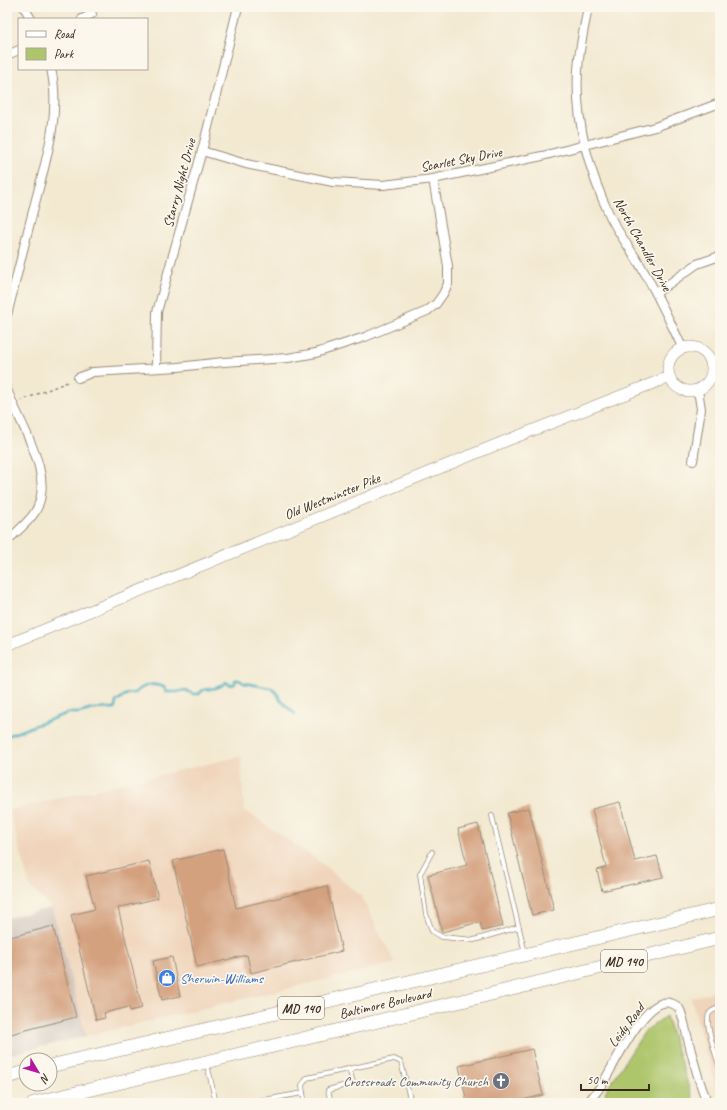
<svg xmlns="http://www.w3.org/2000/svg" width="727" height="1110" viewBox="0 0 727 1110" font-family="Caveat,sans-serif">
	<style>
		.built { fill: #f0d5bc }
		.industrial { fill: #cec1b9 }
		.green { fill: #adc66c; stroke: #747845 }
		.lines { fill: none; stroke-linecap: round; stroke-linejoin: round }
		.stream { stroke: #40adbe; stroke-width: 2.5 }
		.building { fill: #d4a17f }
		.service-casing { stroke: #978a78; stroke-width: 5.5 }
		.minor-casing { stroke: #978a78; stroke-width: 10 }
		.secondary-casing { stroke: #978a78; stroke-width: 12 }
		.trunk-casing { stroke: #978a78; stroke-width: 14 }
		.path { stroke: #978a78; stroke-width: 1.5; stroke-dasharray: 3 3; stroke-linecap: butt }
		.service { stroke: #fff; stroke-width: 4 }
		.minor { stroke: #fff; stroke-width: 8 }
		.secondary { stroke: #fff; stroke-width: 11 }
		.trunk { stroke: #fff; stroke-width: 13 }
		.labels { text-anchor: middle; stroke-width: 3.5; stroke-linejoin: round; paint-order: stroke }
		.shield { fill: #fbf7ec; stroke: #75685c; stroke-width: 1 }
		.shield-label { font-size: 13px; font-weight: bold; fill: #3b2a1e }
		.street-label { font-size: 14px; fill: #3b2a1e; stroke: #fbf7ec }
		.shop-label { font-size: 14px; fill: #366cbe; stroke: #fbf7ec; text-anchor: start }
		.worship-label { font-size: 14px; fill: #5b616d; stroke: #fbf7ec; text-anchor: end }
	</style>
	<rect width="100%" height="100%" fill="#fbf7ec"/>
	<filter id="ink" filterUnits="userSpaceOnUse"><feTurbulence type="fractalNoise" baseFrequency=".025" numOctaves="2"/><feDisplacementMap in="SourceGraphic" scale="8" xChannelSelector="R" yChannelSelector="G"/><feConvolveMatrix kernelMatrix="1 2 1 2 8 2 1 2 1" color-interpolation-filters="sRGB"/></filter>
	<filter id="wash" filterUnits="userSpaceOnUse"><feTurbulence type="fractalNoise" baseFrequency=".012" numOctaves="4" result="noise"/><feDisplacementMap in="SourceGraphic" scale="16" xChannelSelector="R" yChannelSelector="G"/><feGaussianBlur stdDeviation="0.9" result="paint"/><feColorMatrix in="noise" values="0 0 0 0 0 0 0 0 0 0 0 0 0 0 0 0 0 1.4 0 .05"/><feComposite in="paint" operator="in"/></filter>
	<g filter="url(#wash)">
		<rect width="100%" height="100%" fill="#f3e9d1"/>
		<g class="built">
			<path d="M 241,756 L 244,810 L 315,858 L 361,896 L 395,963 L 7,1055 L 7,918 L 52,908 L 30,887 L 9,810 Z"/>
			<path d="M 720,990 L 720,1101 L 691,998 Z"/>
		</g>
		<path class="industrial" d="M 52,908 L 86,1036 L 7,1055 L 7,918 Z"/>
		<path class="green" d="M 666,1016 L 694,1103 L 609,1103 L 605,1092 L 645,1031 Z"/>
		<g class="lines">
			<path class="stream" d="M 7,736 L 68,713 L 79,713 L 93,709 L 115,708 L 116,702 C 122,697 127,692 135,693 C 145,684 152,683 164,687 L 166,692 L 177,692 L 185,690 L 193,694 L 199,694 L 203,690 C 211,689 221,688 226,682 L 230,685 L 235,684 L 235,680 L 239,680 L 244,683 L 271,688 L 277,693 L 280,700 L 295,714"/>
		</g>
		<g id="blocks">
			<g class="building">
				<path d="M 620,802 L 635,861 L 657,856 L 663,877 L 602,891 L 597,870 L 606,867 L 592,809 Z"/>
				<path d="M 529,808 L 554,910 L 532,915 L 507,813 Z"/>
				<path d="M 478,824 L 503,926 L 482,931 L 480,922 L 442,932 L 428,875 L 467,865 L 458,829 Z"/>
				<path d="M 223,849 L 236,908 L 327,886 L 342,951 L 251,973 L 247,955 L 197,967 L 173,861 Z"/>
				<path d="M 149,861 L 158,898 L 118,908 L 142,1008 L 130,1011 L 129,1007 L 104,1013 L 105,1018 L 96,1020 L 71,915 L 95,909 L 86,876 Z"/>
				<path d="M 53,926 L 76,1017 L 7,1035 L 7,938 Z"/>
				<path d="M 172,957 L 180,996 L 162,1000 L 153,961 Z"/>
				<path d="M 532,1049 L 543,1095 L 510,1103 L 467,1103 L 459,1066 Z"/>
			</g>
		</g>
	</g>
	<g filter="url(#ink)">
		<use href="#blocks" fill-opacity="0" stroke="#978a78" stroke-width="1"/>
		<g class="lines">
			<defs>
				<g id="service">
					<path d="M 492,816 L 525,953"/>
					<path d="M 432,852 L 420,874 L 426,914 L 432,931 L 442,937 L 474,940 L 519,927"/>
					<path d="M 720,1008 C 716,1009 712,1009 709,1014 C 704,1023 717,1058 720,1069"/>
					<path d="M 207,1064 L 216,1103"/>
					<path d="M 303,1093 L 302,1085 L 307,1078 L 394,1059 L 401,1062 L 411,1103"/>
					<path d="M 247,1103 L 303,1093 L 305,1103"/>
					<path d="M 331,1103 L 328,1090 L 353,1083 L 349,1068"/>
				</g>
				<g id="minor">
					<path d="M 24,7 L 31,19"/>
					<path d="M 588,7 C 585,24 581,41 579,58 C 573,112 587,167 610,216 C 619,235 633,252 643,270 C 658,295 670,322 683,349"/>
					<path d="M 82,19 L 92,14"/>
					<path d="M 7,55 L 19,50"/>
					<path d="M 202,151 L 246,164 L 333,182 L 383,185 L 433,179 L 542,156 L 655,127 L 720,103"/>
					<path d="M 656,293 L 697,264 L 720,256"/>
					<path d="M 7,315 C 16,280 24,245 33,211 C 44,167 62,114 51,69"/>
					<path d="M 156,368 L 157,312 L 202,151 L 238,7"/>
					<path d="M 78,378 L 93,372 L 178,367 L 223,362 L 288,358 L 316,353 L 365,337 L 427,311 L 436,304 L 443,294 L 448,284 L 448,266 L 433,179"/>
					<path d="M 7,389 C 19,424 57,476 35,512 C 29,522 15,533 7,541"/>
					<path d="M 693,461 L 701,409 L 698,390"/>
					<path d="M 587,1103 C 594,1096 599,1089 604,1081 C 614,1065 646,996 670,1003 C 674,1004 678,1006 680,1010 C 684,1019 685,1029 688,1039 C 693,1059 699,1085 708,1103"/>
				</g>
				<g id="secondary">
					<circle cx="690" cy="369" r="22"/>
					<path d="M 7,645 L 508,440 L 669,377"/>
				</g>
				<g id="trunk">
					<path d="M 50,1066 L 720,909"/>
					<path d="M 7,1077 L 26,1072"/>
					<path d="M 34,1103 L 504,991 L 720,938"/>
				</g>
			</defs>
			<use href="#service" class="service-casing"/>
			<use href="#minor" class="minor-casing"/>
			<use href="#secondary" class="secondary-casing"/>
			<use href="#trunk" class="trunk-casing"/>
			<path class="path" d="M 20,401 L 70,381"/>
			<use href="#service" class="service"/>
			<use href="#minor" class="minor"/>
			<use href="#secondary" class="secondary"/>
			<use href="#trunk" class="trunk"/>
		</g>
	</g>
	<defs>
		<symbol id="shop-disc" viewBox="-11 -11 22 22"><circle r="9.5" fill="#3f7fe0" stroke="#fbf7ec"/><path d="M-5-2.5h2.3a2.7 3.5 0 0 1 5.4 0H5L5.5 6h-11ZM-1.5-2.5h3a1.5 2.3 0 0 0-3 0Z" fill="#fff"/></symbol>
		<symbol id="church-disc" viewBox="-11 -11 22 22"><circle r="9.5" fill="#6b7280" stroke="#fbf7ec"/><path d="M-1.2-6h2.4v3.5h3.3v2.4h-3.3V6h-2.4V-.1h-3.3v-2.4h3.3Z" fill="#fff"/></symbol>
	</defs>
	<g fill-rule="evenodd">
		<use href="#shop-disc" x="157" y="968" width="20" height="20"/>
		<use href="#church-disc" x="491" y="1071" width="20" height="20"/>
	</g>
	<g class="labels">
		<g class="shield">
			<rect x="601" y="950" width="46" height="22" rx="3"/>
			<rect x="278" y="997" width="46" height="22" rx="3"/>
		</g>
		<g class="shield-label">
			<text x="624" y="966">MD 140</text>
			<text x="301" y="1013">MD 140</text>
		</g>
		<g class="street-label">
			<text transform="translate(461 159) rotate(-11)" y="5">Scarlet Sky Drive</text>
			<text transform="translate(179 183) rotate(-75)" y="5">Starry Night Drive</text>
			<text transform="translate(643 244) rotate(61)" y="5">North Chandler Drive</text>
			<text transform="translate(332 496) rotate(-22)" y="5">Old Westminster Pike</text>
			<text transform="translate(385 1003) rotate(-13)" y="5">Baltimore Boulevard</text>
			<text transform="translate(626 1025) rotate(-53)" y="5">Leidy Road</text>
		</g>
		<g class="shop-label">
			<text x="180" y="983">Sherwin-Williams</text>
		</g>
		<g class="worship-label">
			<text x="488" y="1086">Crossroads Community Church</text>
		</g>
	</g>
	<rect width="727" height="1110" fill="none" stroke="#fbf7ec" stroke-width="24"/>
	<rect x="18" y="18" width="130" height="52" fill="#fbf7ec" stroke="#aea59a"/>
	<rect x="26" y="31" width="20" height="6" fill="#ffffff" stroke="#aea59a"/>
	<text x="54" y="38" font-size="12" fill="#3b2a1e">Road</text>
	<rect x="26" y="48" width="20" height="12" fill="#adc66c" stroke="#aea59a"/>
	<text x="54" y="58" font-size="12" fill="#3b2a1e">Park</text>
	<g transform="translate(38 1072) rotate(128)"><circle r="19" fill="#fbf7ec" stroke="#aea59a"/>
	<path d="M0-3L7 15L0 10L-7 15Z" fill="#b5179e"/>
	<text y="-6" font-size="11" font-weight="bold" text-anchor="middle" fill="#3b2a1e">N</text>
	</g>
	<path d="M581 1084v6h68v-6" fill="none" stroke="#3b2a1e" stroke-width="2"/>
	<text x="587" y="1084" font-size="12" fill="#3b2a1e" stroke="#fbf7ec" stroke-width="3" paint-order="stroke">50 m</text>
</svg>
